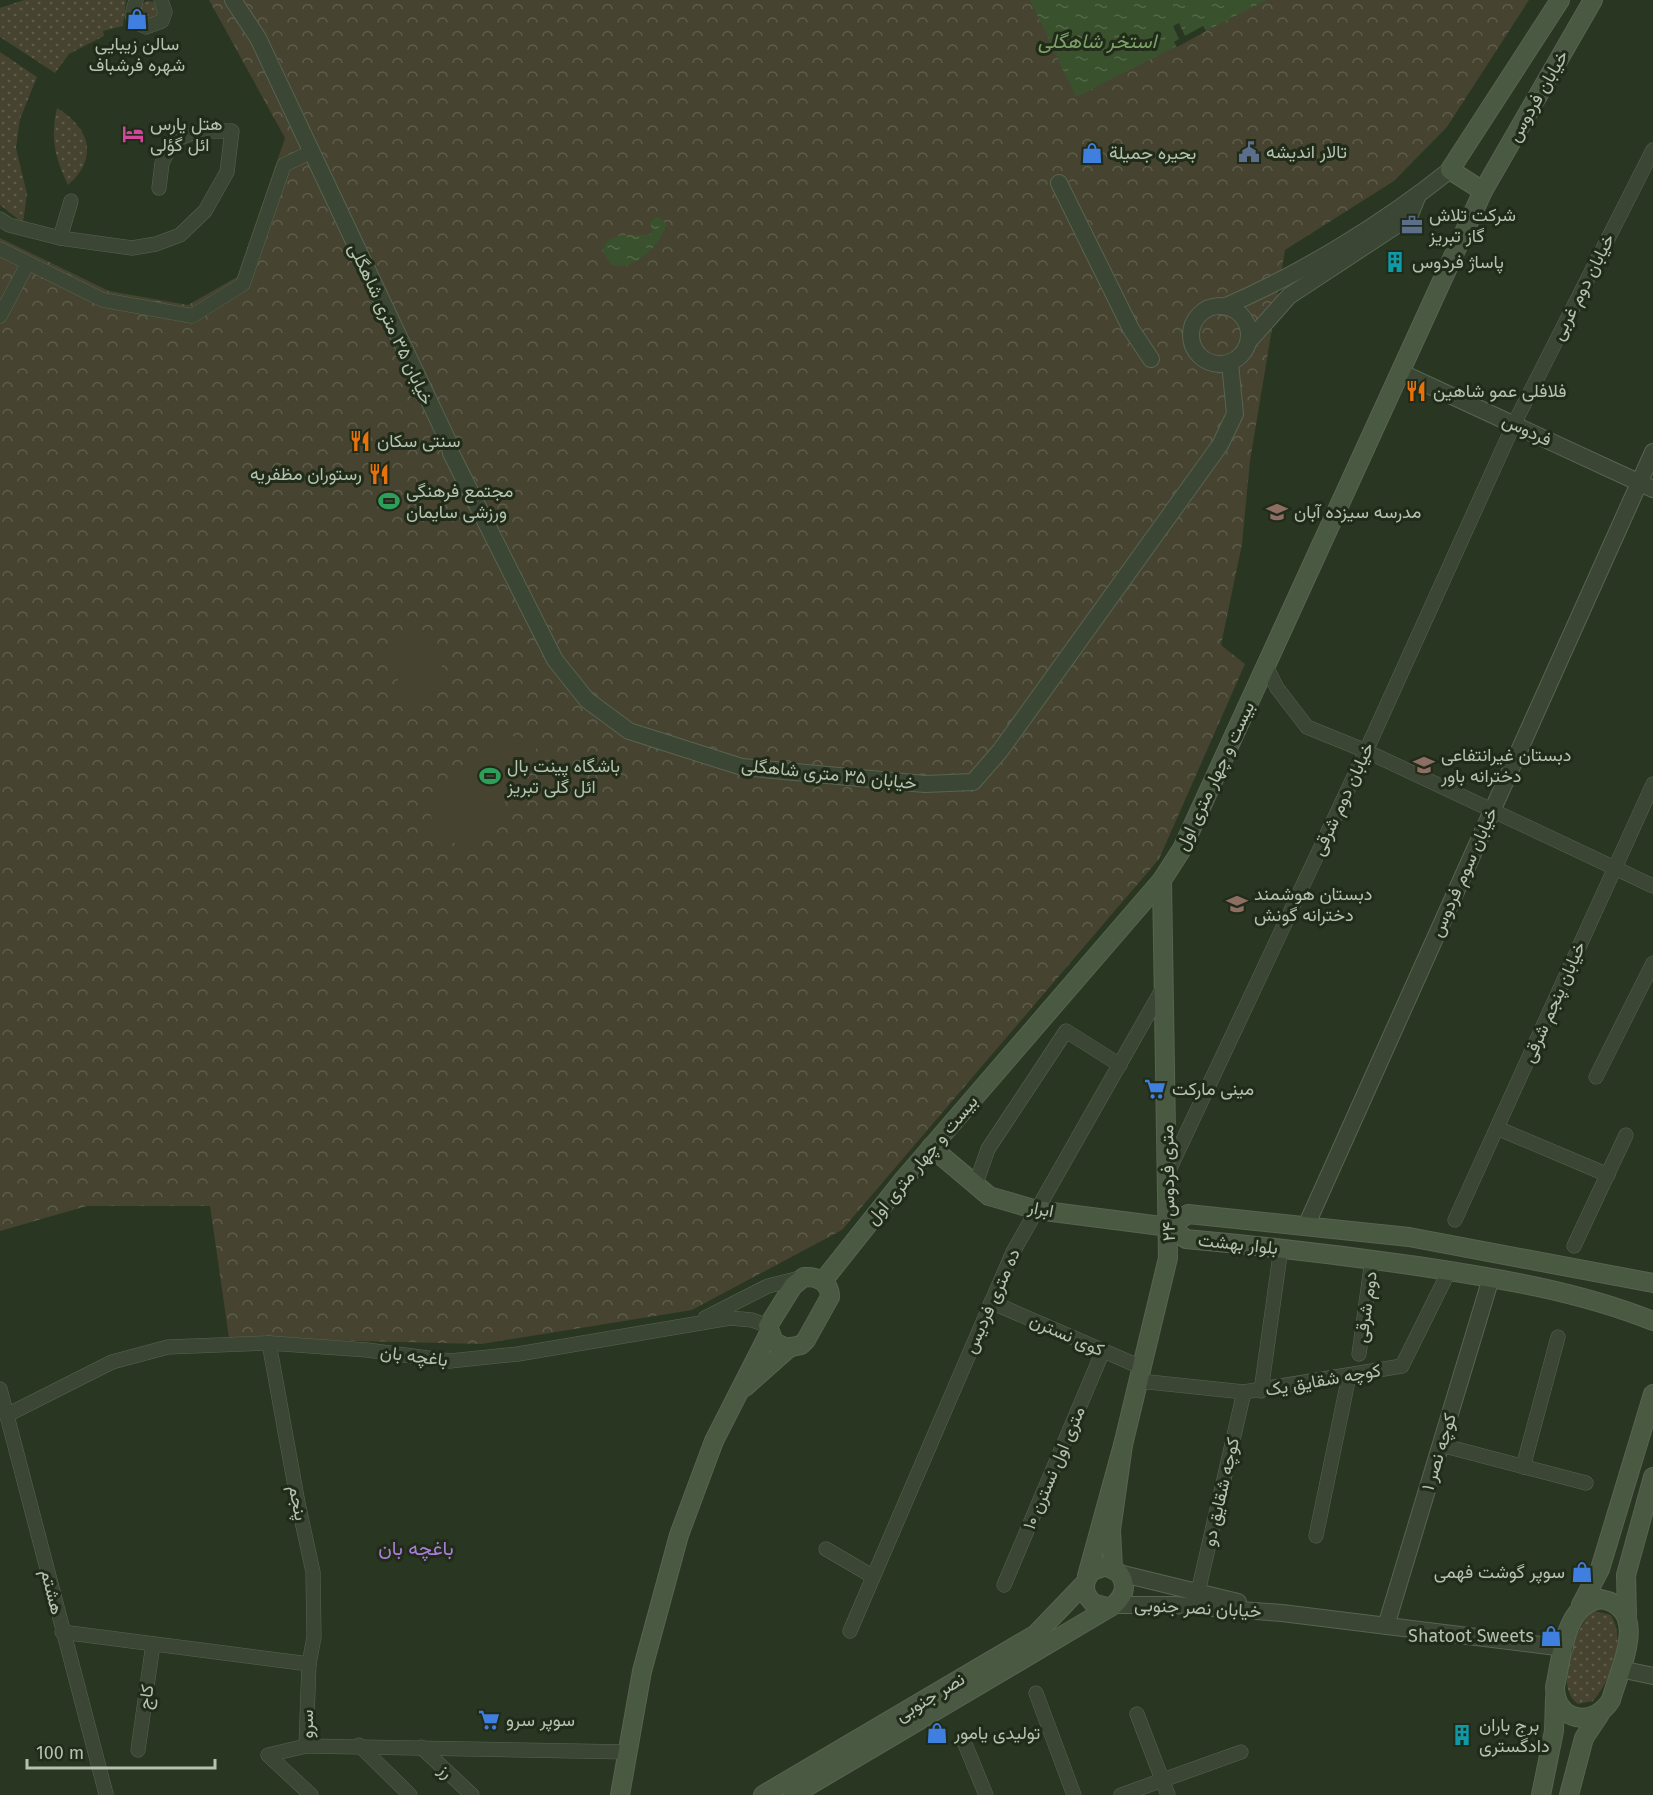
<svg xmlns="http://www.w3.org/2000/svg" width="1653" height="1795" viewBox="0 0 1653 1795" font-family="'Fira Sans',Vazirmatn,sans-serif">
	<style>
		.grass { fill: url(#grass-dots) }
		.forest { fill: url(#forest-crowns) }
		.pitch { fill: #464330 }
		.water { fill: url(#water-ripples) }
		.pier { fill: #293621 }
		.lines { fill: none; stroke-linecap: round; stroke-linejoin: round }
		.minor-casing { stroke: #586451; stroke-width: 15 }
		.tertiary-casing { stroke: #586451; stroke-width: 18 }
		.secondary-casing { stroke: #586451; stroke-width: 20 }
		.minor { stroke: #3b4734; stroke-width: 14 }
		.tertiary { stroke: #3b4734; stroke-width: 16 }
		.secondary { stroke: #4a5942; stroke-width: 18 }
		.labels { text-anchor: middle; stroke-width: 6; stroke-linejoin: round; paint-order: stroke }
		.poi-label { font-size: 18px; fill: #b5c3ae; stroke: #202b19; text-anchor: start }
		.street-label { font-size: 18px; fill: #b5c3ae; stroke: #202b19 }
		.water-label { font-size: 20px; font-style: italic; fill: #7da168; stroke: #202b19 }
		.neighbourhood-label { font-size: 20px; fill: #aa7ed8; stroke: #202b19 }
	</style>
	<defs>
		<pattern id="grass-dots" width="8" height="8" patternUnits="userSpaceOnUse" patternTransform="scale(1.5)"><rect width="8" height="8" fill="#464330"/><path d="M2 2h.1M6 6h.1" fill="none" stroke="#5e5c4b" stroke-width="1.8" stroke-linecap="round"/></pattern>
		<pattern id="forest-crowns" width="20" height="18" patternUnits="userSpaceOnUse" patternTransform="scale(1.5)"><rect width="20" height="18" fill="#464330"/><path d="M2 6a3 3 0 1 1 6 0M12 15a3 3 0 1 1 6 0" fill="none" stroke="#5e5c4b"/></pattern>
		<pattern id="water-ripples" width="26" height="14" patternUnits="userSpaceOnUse" patternTransform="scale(1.5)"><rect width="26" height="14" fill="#39512c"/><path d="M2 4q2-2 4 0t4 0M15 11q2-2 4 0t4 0" fill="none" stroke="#536848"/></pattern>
	</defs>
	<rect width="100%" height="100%" fill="#293621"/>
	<g class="grass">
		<path d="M 24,0 L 126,0 L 123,26 L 103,31 L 104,36 L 69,54 L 55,73 L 0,37 L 0,8 Z"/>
		<circle cx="149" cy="10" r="9"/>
		<path d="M 0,52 L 37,77 L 20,119 L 16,148 L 27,194 L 23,223 L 0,205 Z"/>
		<path d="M 57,108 C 90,128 99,158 68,185 C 55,158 50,138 57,108 Z"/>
		<path d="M 1594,1611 L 1611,1615 C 1627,1642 1611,1679 1593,1701 L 1578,1704 C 1553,1687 1574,1626 1594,1611 Z"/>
	</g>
	<path class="forest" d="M 209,0 L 1529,0 L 1447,127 L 1394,181 L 1285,250 L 1250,461 L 1242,544 L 1221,645 L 1245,664 L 1159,859 L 842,1230 L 692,1310 L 481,1344 L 229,1338 L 210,1206 L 87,1206 L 0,1231 L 0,238 L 109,291 L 188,305 L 237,277 L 285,138 Z"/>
	<g class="pitch">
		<path d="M 428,630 L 450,687 L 407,704 L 385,646 Z"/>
		<path d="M 501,733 L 539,744 L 476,851 L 436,836 L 429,807 Z"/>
	</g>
	<g class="water">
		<path d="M 1030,0 L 1267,0 L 1076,97 Z"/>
		<path d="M 658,216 L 666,224 C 664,243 630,275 610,264 L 603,251 C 606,230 634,236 650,235 L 653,232 L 650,222 Z"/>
	</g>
	<path class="pier" d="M 1179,23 L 1185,36 L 1203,26 L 1206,31 L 1177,47 L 1174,42 L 1179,39 L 1173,26 Z"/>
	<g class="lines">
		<defs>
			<g id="minor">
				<path d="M 136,0 L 132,15 L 137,23 L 146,27 L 162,21 L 165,12 L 161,0"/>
				<path d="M 0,219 L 9,225 L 60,238 L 132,248 L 156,244 L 180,235 L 205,211 L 227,172 L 232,131 L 197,131 L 173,141 L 162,163 L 159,188"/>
				<path d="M 60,238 L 71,201"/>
				<path d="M 0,249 L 103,300 L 192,316 L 243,284 L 284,165 L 311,152"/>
				<path d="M 0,316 L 28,263"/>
				<path d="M 1266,666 L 1277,688 L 1307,727 L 1366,751 L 1653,886"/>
				<path d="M 1596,1077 L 1653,963"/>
				<path d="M 1497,1128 L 1608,1175"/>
				<path d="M 1169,1170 L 1366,751 L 1514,424 L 1653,150"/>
				<path d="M 975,1186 L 988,1149 L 1066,1031 L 1120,1065"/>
				<path d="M 1455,1220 L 1653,784"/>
				<path d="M 1574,1246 L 1626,1135"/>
				<path d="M 991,1302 L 1143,1368"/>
				<path d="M 705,1318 L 768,1286 L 804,1277"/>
				<path d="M 269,1343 L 298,1503 L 313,1572 L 314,1637 L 309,1664"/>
				<path d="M 1359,1354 L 1372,1260"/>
				<path d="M 1139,1381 L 1244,1392 L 1402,1366 L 1449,1271"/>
				<path d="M 0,1389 L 106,1794"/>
				<path d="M 1261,1391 L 1281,1248"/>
				<path d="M 7,1415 L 112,1362 L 168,1347 L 269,1343 L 367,1350 L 450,1361 L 518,1354 L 730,1318 L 752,1320 L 768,1326"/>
				<path d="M 1441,1445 L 1586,1483"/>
				<path d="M 1523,1467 L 1558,1337"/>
				<path d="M 1316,1536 L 1349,1376"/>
				<path d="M 826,1549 L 872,1576"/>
				<path d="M 1004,1585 L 1103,1351"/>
				<path d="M 1198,1592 L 1244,1392"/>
				<path d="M 850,1631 L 1013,1252 L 1163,988"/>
				<path d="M 62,1632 L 309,1664 L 306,1746 L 629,1752"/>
				<path d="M 1036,1693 L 1074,1795"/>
				<path d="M 1137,1714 L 1168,1795"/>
				<path d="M 965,1744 L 986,1795"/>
				<path d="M 359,1745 L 410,1795"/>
				<path d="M 306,1746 L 268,1755 L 311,1795"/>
				<path d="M 421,1747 L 472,1795"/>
				<path d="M 138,1750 L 153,1644"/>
				<path d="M 1121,1795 L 1241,1752"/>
			</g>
			<g id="tertiary">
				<path d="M 233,0 L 258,38 L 449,443 L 451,453 L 555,660 L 587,700 L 629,731 L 742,767 L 925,784 L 973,782 L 1000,751 L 1220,445 L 1235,414 L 1230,363"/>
				<path d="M 1059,183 L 1131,329 L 1151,359"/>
				<path d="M 1226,306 C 1304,272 1384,223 1450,170"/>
				<circle cx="1220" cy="335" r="29"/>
				<path d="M 1249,341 L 1289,296 L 1409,217 L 1418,195"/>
				<path d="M 1400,372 L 1653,489"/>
				<path d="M 1306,1226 L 1653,452"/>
				<path d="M 1119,1573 L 1238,1602"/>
				<path d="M 1114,1605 L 1174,1605 L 1282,1613 L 1565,1648"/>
				<path d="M 1386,1626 L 1491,1278"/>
				<path d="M 1620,1669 L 1653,1676"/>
			</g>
			<g id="secondary">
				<path d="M 1483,191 L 1450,170 L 1560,0"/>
				<path d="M 931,1147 L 989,1196 L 1037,1210 L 1169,1227 L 1186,1239 C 1263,1246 1340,1255 1417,1266 C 1497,1278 1578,1291 1653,1321"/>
				<path d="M 1169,1227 L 1188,1214 L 1409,1237 L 1653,1283"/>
				<path d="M 804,1277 C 817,1276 830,1282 830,1297 L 806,1340 L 801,1345 L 787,1348 L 774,1342 L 768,1326 L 793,1286 Z"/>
				<path d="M 823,1281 L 904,1179 L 1162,880 L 1182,849 L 1483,191 L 1593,0"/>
				<path d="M 745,1387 L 790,1347"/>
				<path d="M 1123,1445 L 1168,1258 L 1162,880"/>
				<path d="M 1087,1576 L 1123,1445 L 1111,1530 L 1113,1568"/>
				<path d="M 1601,1599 C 1651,1609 1620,1667 1611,1700 C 1594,1728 1555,1722 1555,1687 C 1562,1657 1564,1604 1601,1599 Z"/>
				<path d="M 1581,1605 L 1600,1569 L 1653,1394"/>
				<path d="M 1627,1615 L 1626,1575 L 1653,1477"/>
				<path d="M 620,1795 L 642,1671 L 679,1535 L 714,1441 L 769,1333"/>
				<path d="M 763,1795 L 1036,1634 L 1085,1583"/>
				<path d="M 793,1795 L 1114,1605 C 1125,1595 1127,1585 1119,1573 L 1106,1566 L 1092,1571 C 1083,1582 1082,1592 1093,1603 L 1107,1607"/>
				<path d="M 1541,1795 L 1554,1731 L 1555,1698"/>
				<path d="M 1569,1795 L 1584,1738 L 1600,1714"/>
			</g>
		</defs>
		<use href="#minor" class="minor-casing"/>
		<use href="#tertiary" class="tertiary-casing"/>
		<use href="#secondary" class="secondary-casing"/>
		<use href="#minor" class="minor"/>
		<use href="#tertiary" class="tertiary"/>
		<use href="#secondary" class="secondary"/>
	</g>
	<defs>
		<symbol id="shop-bare" viewBox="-9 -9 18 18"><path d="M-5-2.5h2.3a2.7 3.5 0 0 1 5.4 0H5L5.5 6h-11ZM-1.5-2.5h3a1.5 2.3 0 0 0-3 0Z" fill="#3f7fe0" stroke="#202b19" stroke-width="2.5" paint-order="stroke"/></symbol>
		<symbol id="hotel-bare" viewBox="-9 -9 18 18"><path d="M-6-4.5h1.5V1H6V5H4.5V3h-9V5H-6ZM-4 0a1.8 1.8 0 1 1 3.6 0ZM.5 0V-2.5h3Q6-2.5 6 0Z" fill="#d1479c" stroke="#202b19" stroke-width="2.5" paint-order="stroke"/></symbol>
		<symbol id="civic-bare" viewBox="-9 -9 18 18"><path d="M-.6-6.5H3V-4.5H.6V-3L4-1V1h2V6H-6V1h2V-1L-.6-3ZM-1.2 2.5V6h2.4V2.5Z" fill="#5c6f8a" stroke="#202b19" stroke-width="2.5" paint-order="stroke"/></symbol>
		<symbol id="office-bare" viewBox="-9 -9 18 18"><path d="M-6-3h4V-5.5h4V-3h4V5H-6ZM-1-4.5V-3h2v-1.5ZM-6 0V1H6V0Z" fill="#5c6f8a" stroke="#202b19" stroke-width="2.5" paint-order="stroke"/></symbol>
		<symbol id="building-bare" viewBox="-9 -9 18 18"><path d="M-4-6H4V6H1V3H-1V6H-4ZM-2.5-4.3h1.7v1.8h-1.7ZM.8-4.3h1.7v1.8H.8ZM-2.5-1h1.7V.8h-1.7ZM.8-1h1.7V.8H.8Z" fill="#0f9aa8" stroke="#202b19" stroke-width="2.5" paint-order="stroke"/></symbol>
		<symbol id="restaurant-bare" viewBox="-9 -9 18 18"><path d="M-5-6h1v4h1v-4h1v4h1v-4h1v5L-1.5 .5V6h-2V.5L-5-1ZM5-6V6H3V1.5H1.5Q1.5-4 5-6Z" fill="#e8710a" stroke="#202b19" stroke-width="2.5" paint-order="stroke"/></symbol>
		<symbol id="stadium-bare" viewBox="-9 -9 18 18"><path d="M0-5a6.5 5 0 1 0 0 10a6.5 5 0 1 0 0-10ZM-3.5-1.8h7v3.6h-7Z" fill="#2e9e5b" stroke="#202b19" stroke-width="2.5" paint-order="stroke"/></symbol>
		<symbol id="school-bare" viewBox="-9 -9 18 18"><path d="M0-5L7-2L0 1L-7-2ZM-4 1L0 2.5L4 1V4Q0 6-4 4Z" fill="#8d6e63" stroke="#202b19" stroke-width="2.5" paint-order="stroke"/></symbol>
		<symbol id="supermarket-bare" viewBox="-9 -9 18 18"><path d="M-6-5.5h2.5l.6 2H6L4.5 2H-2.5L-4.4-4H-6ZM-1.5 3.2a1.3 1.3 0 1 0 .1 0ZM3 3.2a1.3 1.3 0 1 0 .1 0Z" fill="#3f7fe0" stroke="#202b19" stroke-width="2.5" paint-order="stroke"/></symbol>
	</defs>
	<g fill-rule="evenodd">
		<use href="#shop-bare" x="122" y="4" width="30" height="30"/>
		<use href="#hotel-bare" x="118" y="119" width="30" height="30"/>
		<use href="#civic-bare" x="1234" y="137" width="30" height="30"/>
		<use href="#shop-bare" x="1077" y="138" width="30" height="30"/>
		<use href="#office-bare" x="1397" y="210" width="30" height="30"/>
		<use href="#building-bare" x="1380" y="247" width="30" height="30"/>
		<use href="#restaurant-bare" x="1401" y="376" width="30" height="30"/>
		<use href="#restaurant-bare" x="345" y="426" width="30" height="30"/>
		<use href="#restaurant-bare" x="364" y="459" width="30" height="30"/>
		<use href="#stadium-bare" x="374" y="486" width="30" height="30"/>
		<use href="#school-bare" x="1262" y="497" width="30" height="30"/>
		<use href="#school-bare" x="1409" y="750" width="30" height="30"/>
		<use href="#stadium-bare" x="475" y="761" width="30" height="30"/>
		<use href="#school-bare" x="1222" y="889" width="30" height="30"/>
		<use href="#supermarket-bare" x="1140" y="1074" width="30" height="30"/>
		<use href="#shop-bare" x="1567" y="1557" width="30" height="30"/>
		<use href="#shop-bare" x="1536" y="1621" width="30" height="30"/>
		<use href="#supermarket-bare" x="474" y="1705" width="30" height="30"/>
		<use href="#shop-bare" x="922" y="1718" width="30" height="30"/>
		<use href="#building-bare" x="1447" y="1720" width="30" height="30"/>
	</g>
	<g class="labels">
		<g class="poi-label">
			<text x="137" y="50" text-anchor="middle">سالن زیبایی<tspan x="137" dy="21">شهره فرشباف</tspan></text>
			<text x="150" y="130">هتل پارس<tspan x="150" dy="21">ائل گؤلی</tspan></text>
			<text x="1266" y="158">تالار اندیشه</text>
			<text x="1109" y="159">بحیره جمیلة</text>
			<text x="1429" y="221">شرکت تلاش<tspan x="1429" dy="21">گاز تبریز</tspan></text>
			<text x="1412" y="268">پاساژ فردوس</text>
			<text x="1433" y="397">فلافلی عمو شاهین</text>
			<text x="377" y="447">سنتی سکان</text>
			<text x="362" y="480" text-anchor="end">رستوران مظفریه</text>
			<text x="406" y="497">مجتمع فرهنگی<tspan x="406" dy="21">ورزشی سایمان</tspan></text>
			<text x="1294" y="518">مدرسه سیزده آبان</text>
			<text x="1441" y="761">دبستان غیرانتفاعی<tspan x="1441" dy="21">دخترانه باور</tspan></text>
			<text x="507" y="772">باشگاه پینت بال<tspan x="507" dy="21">ائل گلی تبریز</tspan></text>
			<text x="1254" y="900">دبستان هوشمند<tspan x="1254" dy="21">دخترانه گونش</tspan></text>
			<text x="1172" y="1095">مینی مارکت</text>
			<text x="1565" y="1578" text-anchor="end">سوپر گوشت فهمی</text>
			<text x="1534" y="1642" text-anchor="end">Shatoot Sweets</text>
			<text x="506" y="1726">سوپر سرو</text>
			<text x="1479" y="1731">برج باران<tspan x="1479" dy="21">دادگستری</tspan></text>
			<text x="954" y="1739">تولیدی یامور</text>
		</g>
		<g class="street-label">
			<text transform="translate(1538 96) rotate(-60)" y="6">خیابان فردوس</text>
			<text transform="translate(1583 287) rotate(-63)" y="6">خیابان دوم غربی</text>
			<text transform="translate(391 324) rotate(65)" y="6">خیابان ۳۵ متری شاهگلی</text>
			<text transform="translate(1527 430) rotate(25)" y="6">فردوس</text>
			<text transform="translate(829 774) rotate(6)" y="6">خیابان ۳۵ متری شاهگلی</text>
			<text transform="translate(1215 776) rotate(-65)" y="6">بیست و چهار متری اول</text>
			<text transform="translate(1343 799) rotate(-65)" y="6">خیابان دوم شرقی</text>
			<text transform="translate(1464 872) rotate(-66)" y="6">خیابان سوم فردوس</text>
			<text transform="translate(1554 1002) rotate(-66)" y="6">خیابان پنجم شرقی</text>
			<text transform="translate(922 1160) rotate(-50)" y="6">بیست و چهار متری اول</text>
			<text transform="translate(1168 1183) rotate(-91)" y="6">۲۴ متری فردوس</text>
			<text transform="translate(1041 1209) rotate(11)" y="6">ابرار</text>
			<text transform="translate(1238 1244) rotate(6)" y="6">بلوار بهشت</text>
			<text transform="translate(992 1301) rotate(-66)" y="6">ده متری فردیس</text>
			<text transform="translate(1366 1307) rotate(-82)" y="6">دوم شرقی</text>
			<text transform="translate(1067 1335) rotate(24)" y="6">کوی نسترن</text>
			<text transform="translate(414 1356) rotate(7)" y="6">باغچه بان</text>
			<text transform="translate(1323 1380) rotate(-10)" y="6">کوچه شقایق یک</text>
			<text transform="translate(1439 1452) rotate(-73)" y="6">کوچه نصر ۱</text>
			<text transform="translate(1054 1468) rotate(-67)" y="6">۱۰ متری اول نسترن</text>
			<text transform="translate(1221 1492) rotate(-77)" y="6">کوچه شقایق دو</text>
			<text transform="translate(298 1503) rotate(79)" y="6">پنجم</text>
			<text transform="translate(52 1592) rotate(76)" y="6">هشتم</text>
			<text transform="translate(1198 1608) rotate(3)" y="6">خیابان نصر جنوبی</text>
			<text transform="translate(146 1697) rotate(-82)" y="6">کاج</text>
			<text transform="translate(930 1697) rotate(-31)" y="6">نصر جنوبی</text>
			<text transform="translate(307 1724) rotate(-90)" y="6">سرو</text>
			<text transform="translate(446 1771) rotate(43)" y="6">رز</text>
		</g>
		<g class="water-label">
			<text x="1097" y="48">استخر شاهگلی</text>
		</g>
		<g class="neighbourhood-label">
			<text x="416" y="1555">باغچه بان</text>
		</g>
	</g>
	<path d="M27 1759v9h188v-9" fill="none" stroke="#b5c3ae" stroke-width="3"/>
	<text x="36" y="1759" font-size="18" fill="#b5c3ae" stroke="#202b19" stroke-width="4.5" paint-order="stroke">100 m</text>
</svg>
